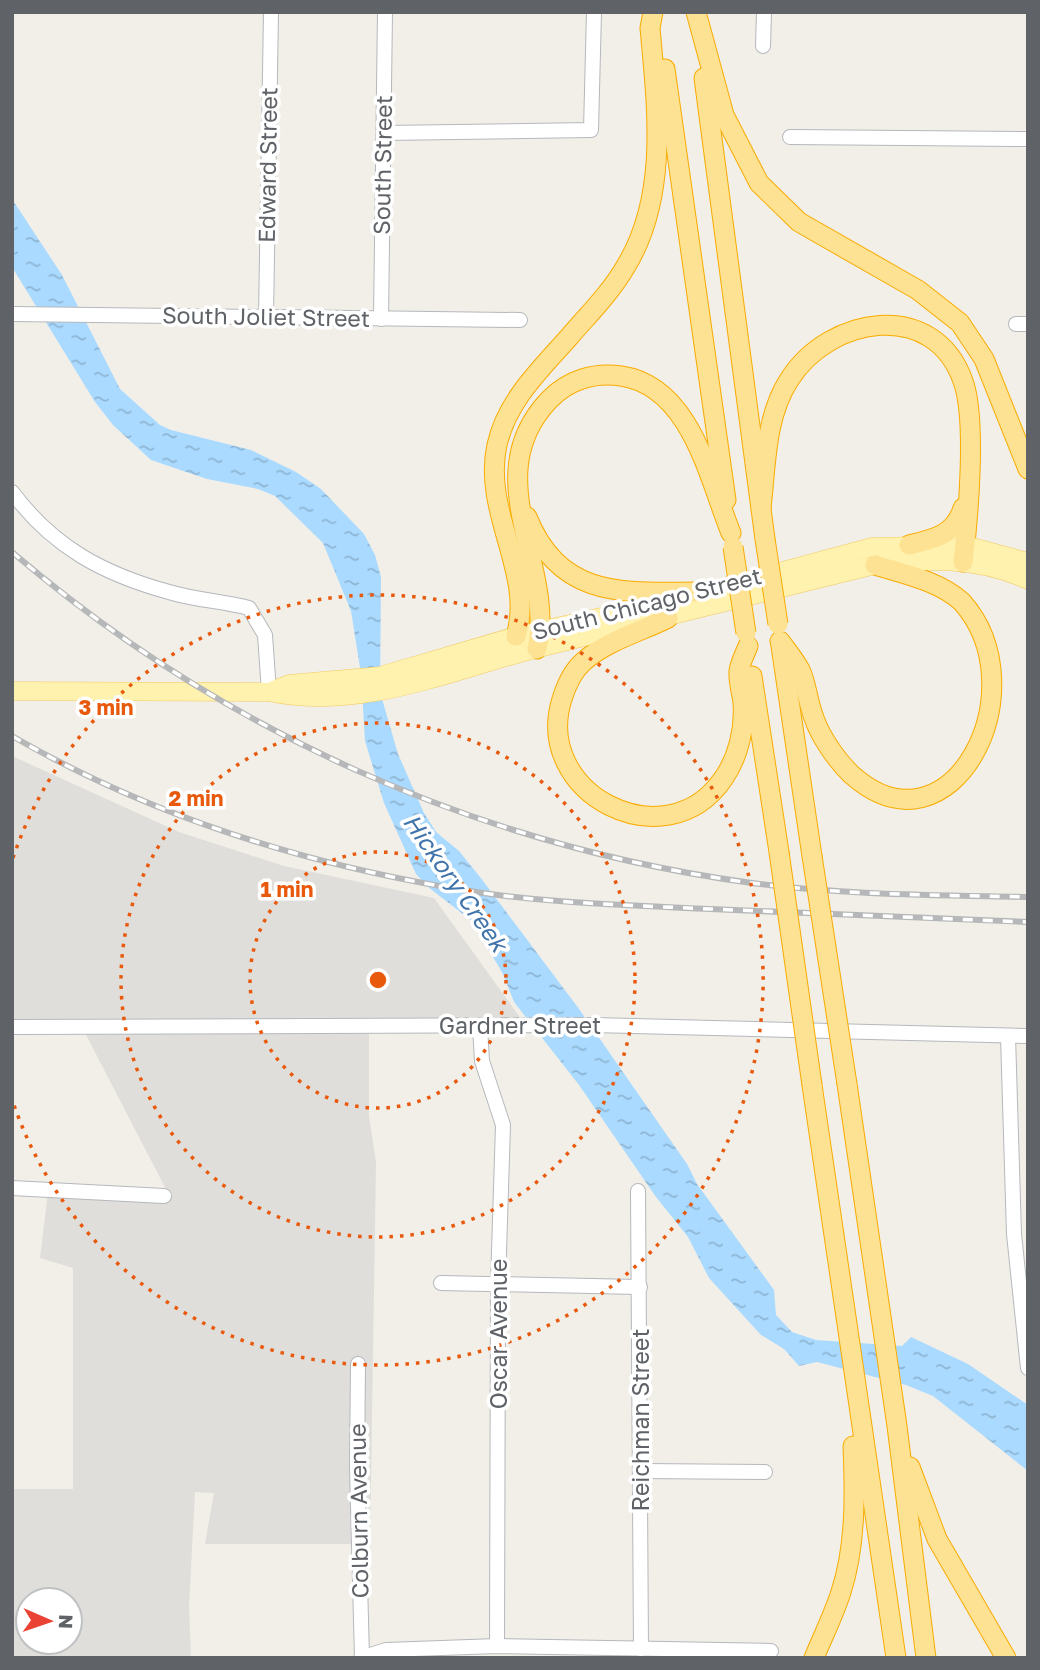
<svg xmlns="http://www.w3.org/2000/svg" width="1040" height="1670" viewBox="0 0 1040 1670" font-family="'Golos Text',sans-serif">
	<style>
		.industrial { fill: #e0deda; fill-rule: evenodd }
		.water { fill: url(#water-ripples) }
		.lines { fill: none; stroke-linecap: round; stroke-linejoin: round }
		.minor-casing { stroke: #b5b8bc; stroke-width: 16 }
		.major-casing { stroke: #f2c960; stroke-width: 19 }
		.highway-casing { stroke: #f9ab00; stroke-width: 21 }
		.minor { stroke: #fff; stroke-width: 14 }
		.major { stroke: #fff2af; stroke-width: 18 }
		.highway { stroke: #fde293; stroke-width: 19 }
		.rail-casing { stroke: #b6b7b8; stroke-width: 6 }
		.rail { stroke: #fff; stroke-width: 3.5; stroke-dasharray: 10; stroke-linecap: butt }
		.highway-bridge-casing { stroke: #f9ab00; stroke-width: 21; stroke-linecap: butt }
		.highway-bridge { stroke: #fde293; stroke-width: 19 }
		.ring { fill: none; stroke: #e8590c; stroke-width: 3.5; stroke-dasharray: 3.5 7 }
		.labels { text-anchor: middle; stroke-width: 7; stroke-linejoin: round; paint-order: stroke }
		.street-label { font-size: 23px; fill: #5f6368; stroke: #fff }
		.water-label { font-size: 24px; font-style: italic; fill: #4174aa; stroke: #fff }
		.centre { fill: #e8590c; stroke: #fff; stroke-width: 3.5 }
		.ring-label { font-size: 21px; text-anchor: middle; font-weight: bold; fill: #e8590c; stroke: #fff; stroke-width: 7; stroke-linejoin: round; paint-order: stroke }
	</style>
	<defs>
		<pattern id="water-ripples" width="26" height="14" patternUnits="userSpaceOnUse" patternTransform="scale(1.75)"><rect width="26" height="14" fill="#aadaff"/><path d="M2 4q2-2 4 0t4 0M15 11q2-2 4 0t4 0" fill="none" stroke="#8eb4d2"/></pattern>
	</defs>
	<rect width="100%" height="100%" fill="#f1efe8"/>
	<g class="industrial">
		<path d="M 12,756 L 179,832 L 284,866 L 434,898 L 524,1023 L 12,1020 Z"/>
		<path d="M 83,1029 L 369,1032 L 369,1116 L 376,1162 L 370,1544 L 205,1544 L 214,1493 L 195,1492 L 189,1607 L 191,1658 L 12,1658 L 12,1489 L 73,1489 L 73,1268 L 40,1258 L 48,1192 L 171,1199 ZM 28,1600 L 70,1600 L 70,1642 L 28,1642 Z"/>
	</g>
	<path class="water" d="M 12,199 L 62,275 L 120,389 L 160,425 L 171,430 L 251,450 L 296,472 L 321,489 L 364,534 L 375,555 L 381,577 L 380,692 L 398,754 L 424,813 L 436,832 L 459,851 L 480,877 L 579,1009 L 687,1164 L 697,1184 L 774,1290 L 776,1315 L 792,1332 L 816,1340 L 902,1346 L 911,1337 L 968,1364 L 1028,1405 L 1028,1471 L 933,1396 L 906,1385 L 817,1362 L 799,1366 L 784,1349 L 761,1335 L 709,1278 L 688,1237 L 656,1197 L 579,1085 L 514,1002 L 503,974 L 472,921 L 428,887 L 416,874 L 384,803 L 365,741 L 361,674 L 351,611 L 323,543 L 275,496 L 258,489 L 207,479 L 151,460 L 113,425 L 95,402 L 12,267 Z"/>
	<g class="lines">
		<defs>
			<g id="minor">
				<path d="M 763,46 L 764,12"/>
				<path d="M 384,133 L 591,130 L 594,12"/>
				<path d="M 790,137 L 1028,139"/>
				<path d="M 12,314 L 520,320"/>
				<path d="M 266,317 L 271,12"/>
				<path d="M 381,319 L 385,12"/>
				<path d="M 1016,324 L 1028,324"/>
				<path d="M 12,492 C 53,547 103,574 169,592 C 195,600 222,601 249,608 L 265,635 L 269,692"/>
				<path d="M 480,1026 L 482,1061 L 503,1125 L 498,1284 L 497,1646"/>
				<path d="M 12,1027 L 593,1025 L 1028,1036"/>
				<path d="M 1008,1036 L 1014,1234 L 1028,1368"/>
				<path d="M 12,1188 L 164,1196"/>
				<path d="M 638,1191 L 641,1649"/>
				<path d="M 441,1283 L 640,1287"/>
				<path d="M 358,1364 L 357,1467 L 362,1658"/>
				<path d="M 641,1471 L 765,1472"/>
				<path d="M 361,1658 L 386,1650 L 497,1646 L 771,1651"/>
			</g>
			<g id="major">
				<path d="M 12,691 L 269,692 C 360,712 452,670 539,648 C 651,620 763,593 875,565 C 926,558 979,558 1028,580"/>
				<path d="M 269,692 L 289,684 L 380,676 L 516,636 L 664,603 L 872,547 L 965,545 L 1028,562"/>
			</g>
			<g id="highway">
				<path d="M 696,12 L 724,115 L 759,183 L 799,222 L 918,290 L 960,323 L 984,359 L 1028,469"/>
				<path d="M 665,69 L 726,500"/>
				<path d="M 704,78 L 765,539"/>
				<path d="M 761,508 C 766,466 765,417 789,380 C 829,316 934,298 963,381 C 977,419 968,519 963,562"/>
				<path d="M 527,517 C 561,602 629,592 703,592"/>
				<path d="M 909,545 C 934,539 955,535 963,508"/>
				<path d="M 668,618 C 640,632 606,641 583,662 C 573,671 566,686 562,699 C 532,794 666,862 723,779 C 738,758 745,729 743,703 C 742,693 738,681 739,671 C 740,663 745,654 748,646"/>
				<path d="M 516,636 C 535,574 482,512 497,445 C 507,400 541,369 570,336 C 589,314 611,292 626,266 C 669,195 657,107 650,28 L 653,12"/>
				<path d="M 780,641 C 787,651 796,661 801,672 C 807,686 808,703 814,718 C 820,736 837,761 852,775 C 951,863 1040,690 962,602 C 939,581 904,574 875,565"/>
				<path d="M 781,646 L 812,856"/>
				<path d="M 537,649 C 556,565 476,477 549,400 C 568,380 594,372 621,376 C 691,386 709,479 731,533"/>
				<path d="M 752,676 L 779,852"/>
				<path d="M 847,1084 L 897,1426 L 926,1658"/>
				<path d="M 812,1085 L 896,1658"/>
				<path d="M 910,1467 L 937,1539 L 1006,1658"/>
				<path d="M 814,1658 C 823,1636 834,1614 841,1592 C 856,1546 855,1494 853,1446"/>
			</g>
		</defs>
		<use href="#minor" class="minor-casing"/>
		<use href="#major" class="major-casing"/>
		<use href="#highway" class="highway-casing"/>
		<use href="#minor" class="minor"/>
		<use href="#major" class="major"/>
		<use href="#highway" class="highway"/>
		<defs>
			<g id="rail">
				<path d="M 12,552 C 223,732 478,846 752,883 C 843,895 936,895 1028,897"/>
				<path d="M 12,736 C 147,814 298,862 451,888 C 536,903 624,905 710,909 C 816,913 922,918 1028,922"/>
			</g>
		</defs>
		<use href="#rail" class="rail-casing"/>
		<use href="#rail" class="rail"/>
		<defs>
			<g id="highway-bridge">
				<path d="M 765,539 L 778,624"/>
				<path d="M 733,547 L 746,633"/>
				<path d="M 779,852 L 812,1085"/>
				<path d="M 812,856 L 847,1084"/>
			</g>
		</defs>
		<use href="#highway-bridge" class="highway-bridge-casing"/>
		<use href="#highway-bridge" class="highway-bridge"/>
	</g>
	<g class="ring">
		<circle cx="378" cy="980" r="128"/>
		<circle cx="378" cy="980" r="257"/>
		<path d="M13 858A385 385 0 1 1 13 1102"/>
	</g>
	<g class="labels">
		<g class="street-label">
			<text transform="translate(268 165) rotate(-89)" y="8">Edward Street</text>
			<text transform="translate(383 165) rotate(-89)" y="8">South Street</text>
			<text transform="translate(266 317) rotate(1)" y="8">South Joliet Street</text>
			<text transform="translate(647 604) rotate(-14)" y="8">South Chicago Street</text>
			<text x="520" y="1034">Gardner Street</text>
			<text transform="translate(499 1334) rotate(-90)" y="8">Oscar Avenue</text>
			<text transform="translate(641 1420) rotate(-90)" y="8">Reichman Street</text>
			<text transform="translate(359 1511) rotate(-91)" y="8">Colburn Avenue</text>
		</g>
		<g class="water-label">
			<text transform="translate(455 883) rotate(55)" y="8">Hickory Creek</text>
		</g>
	</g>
	<circle cx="378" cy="980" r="10" class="centre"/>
	<g class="ring-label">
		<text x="106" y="715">3 min</text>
		<text x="196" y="806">2 min</text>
		<text x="287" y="897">1 min</text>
	</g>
	<rect width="1040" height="1670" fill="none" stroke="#5f6368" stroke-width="28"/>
	<g transform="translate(49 1621) rotate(92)"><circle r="33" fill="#ffffff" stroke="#bfc1c3" stroke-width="2"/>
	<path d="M0-5L12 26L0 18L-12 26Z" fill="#ea4335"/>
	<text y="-10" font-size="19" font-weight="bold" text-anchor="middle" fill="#5f6368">N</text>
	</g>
</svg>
